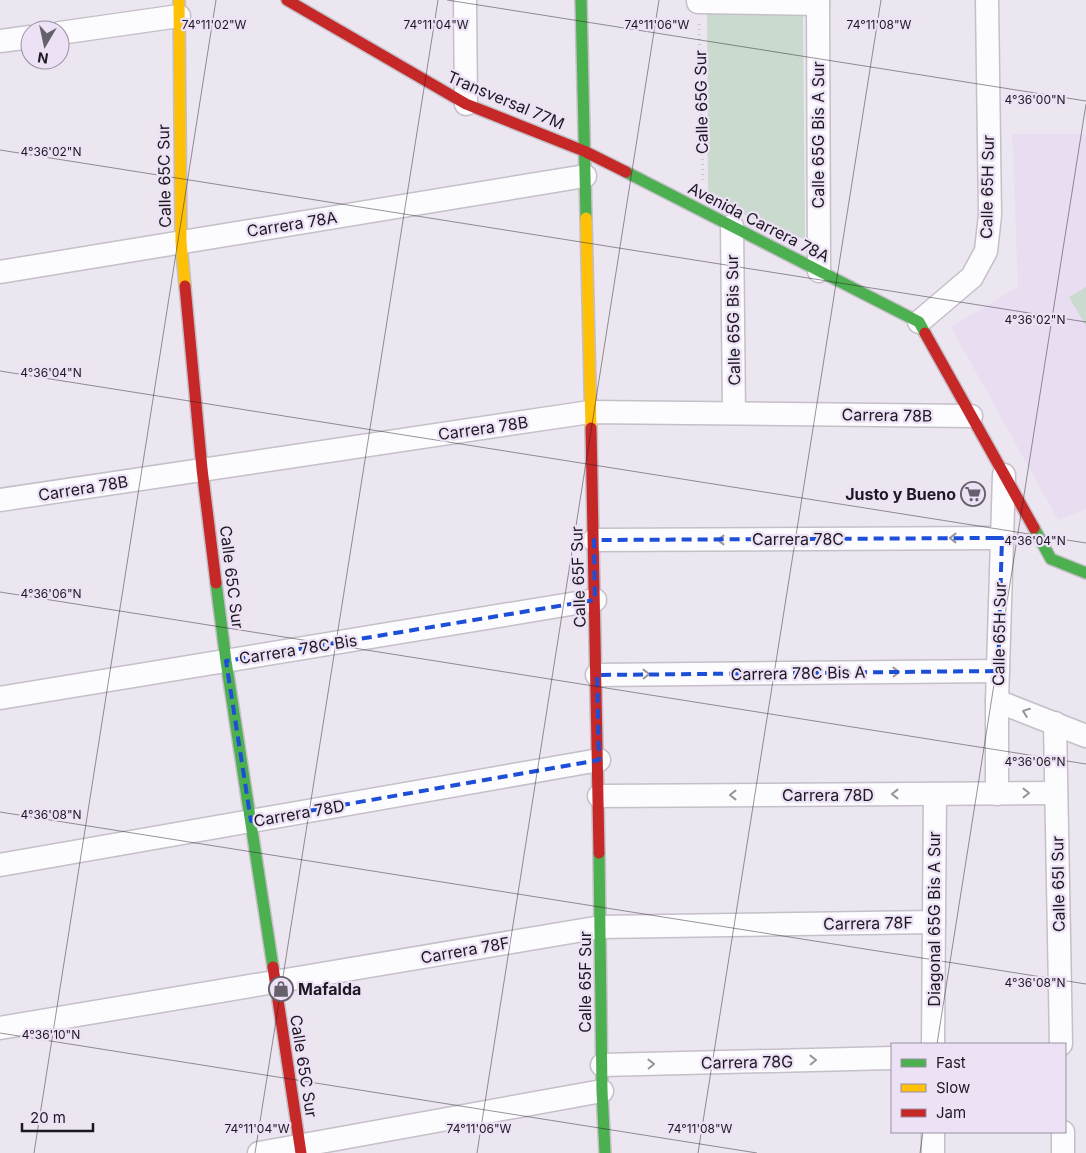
<svg xmlns="http://www.w3.org/2000/svg" width="1086" height="1153" viewBox="0 0 1086 1153" font-family="Inter,sans-serif">
	<style>
		.built { fill: #e9ddf2 }
		.green { fill: #cbdace }
		.lines { fill: none; stroke-linecap: round; stroke-linejoin: round }
		.street-casing { stroke: #c4bfc8; stroke-width: 25 }
		.fast-casing { stroke: #c4bfc8; stroke-width: 14 }
		.slow-casing { stroke: #c4bfc8; stroke-width: 14 }
		.jam-casing { stroke: #c4bfc8; stroke-width: 14 }
		.path { stroke: #cbc8cc; stroke-width: 3; stroke-dasharray: 1 4; stroke-linecap: butt }
		.street { stroke: #fcfbfd; stroke-width: 22 }
		.fast { stroke: #4caf50; stroke-width: 11 }
		.slow { stroke: #ffc107; stroke-width: 11 }
		.jam { stroke: #c62828; stroke-width: 11 }
		.oneway { stroke: #98959a }
		.marked { fill: none; stroke: #1d4ed8; stroke-width: 4; stroke-dasharray: 10 6; stroke-linejoin: round }
		.ticks { fill: none; stroke: #1d1921; stroke-width: 1; stroke-opacity: 0.45 }
		.labels { text-anchor: middle; stroke-width: 4.5; stroke-linejoin: round; paint-order: stroke }
		.street-label { font-size: 16px; fill: #1d1921; stroke: #ede1f6 }
		.poi-label { font-size: 16px; font-weight: bold; fill: #1d1921; stroke: #ede1f6; text-anchor: end }
		.ticks-label { font-size: 12px; text-anchor: middle; fill: #1d1921; stroke: #ede1f6; stroke-width: 4.5; stroke-linejoin: round; paint-order: stroke }
	</style>
	<rect width="100%" height="100%" fill="#ece6f1"/>
	<path class="built" d="M 1012,134 L 1086,134 L 1086,509 L 1058,520 L 951,327 L 1018,287 Z"/>
	<g class="green">
		<path d="M 707,6 L 803,7 L 805,240 L 708,199 Z"/>
		<path d="M 1086,287 L 1086,326 L 1069,297 Z"/>
	</g>
	<g class="lines">
		<defs>
			<g id="street">
				<path d="M 465,0 L 466,104"/>
				<path d="M 818,0 L 819,271"/>
				<path d="M 698,2 L 818,4"/>
				<path d="M 60,33 L 179,16"/>
				<path d="M 0,41 L 30,37"/>
				<path d="M 732,226 L 734,413"/>
				<path d="M 0,272 L 585,176"/>
				<path d="M 919,322 L 972,277 L 986,251 L 990,215 L 987,0"/>
				<path d="M 0,500 L 590,412 L 971,416"/>
				<path d="M 594,540 L 1002,538"/>
				<path d="M 597,675 L 998,671"/>
				<path d="M 0,698 L 595,600"/>
				<path d="M 997,701 L 1086,736"/>
				<path d="M 1055,723 L 1061,1044"/>
				<path d="M 997,794 L 997,701 L 1004,475"/>
				<path d="M 599,796 L 1056,793"/>
				<path d="M 0,865 L 599,760"/>
				<path d="M 0,1028 L 601,927 L 934,922"/>
				<path d="M 933,1044 L 935,794"/>
				<path d="M 602,1065 L 892,1058"/>
				<path d="M 1063,1132 L 1063,1153"/>
				<path d="M 259,1153 L 602,1091"/>
				<path d="M 933,1153 L 933,1132"/>
			</g>
			<g id="fast">
				<path d="M 581,0 L 586,218"/>
				<path d="M 626,172 L 919,322 L 925,333"/>
				<path d="M 1034,528 L 1051,559 L 1086,573"/>
				<path d="M 216,583 L 226,661 L 273,967"/>
				<path d="M 599,853 L 602,1091 L 605,1153"/>
			</g>
			<g id="slow">
				<path d="M 179,0 L 181,242 L 185,286"/>
				<path d="M 586,218 L 591,428"/>
			</g>
			<g id="jam">
				<path d="M 287,0 L 466,104 L 584,151 L 626,172"/>
				<path d="M 185,286 L 202,469 L 216,583"/>
				<path d="M 925,333 L 1034,528"/>
				<path d="M 591,428 L 599,853"/>
				<path d="M 273,967 L 301,1153"/>
			</g>
		</defs>
		<use href="#street" class="street-casing"/>
		<use href="#fast" class="fast-casing"/>
		<use href="#slow" class="slow-casing"/>
		<use href="#jam" class="jam-casing"/>
		<path class="path" d="M 699,24 L 703,183"/>
		<use href="#street" class="street"/>
		<use href="#fast" class="fast"/>
		<use href="#slow" class="slow"/>
		<use href="#jam" class="jam"/>
	</g>
	<defs><path id="oneway-chevron" d="M-2-3.5L2.5 0L-2 3.5" fill="none" stroke-width="1.6" stroke-linecap="round" stroke-linejoin="round" transform="scale(1.25)"/></defs>
	<g class="oneway">
		<use href="#oneway-chevron" transform="translate(953 538) rotate(180)"/>
		<use href="#oneway-chevron" transform="translate(721 540) rotate(180)"/>
		<use href="#oneway-chevron" transform="translate(896 672) rotate(-1)"/>
		<use href="#oneway-chevron" transform="translate(646 674) rotate(-1)"/>
		<use href="#oneway-chevron" transform="translate(1026 712) rotate(-159)"/>
		<use href="#oneway-chevron" transform="translate(1026 793)"/>
		<use href="#oneway-chevron" transform="translate(895 794) rotate(180)"/>
		<use href="#oneway-chevron" transform="translate(733 795) rotate(180)"/>
		<use href="#oneway-chevron" transform="translate(813 1060) rotate(-1)"/>
		<use href="#oneway-chevron" transform="translate(651 1064) rotate(-1)"/>
	</g>
	<path class="marked" d="M 994,538 L 1002,538 L 998,671 L 597,675 L 599,760 L 251,821 L 226,661 L 595,600 L 594,540 Z"/>
	<path class="ticks" d="M 447,0 L 1086,101M 0,150 L 1086,322M 0,371 L 1086,543M 0,592 L 1086,764M 0,812 L 1086,984M 0,1033 L 757,1153M 937,1044 L 1086,104M 34,1153 L 216,0M 255,1153 L 438,0M 477,1153 L 659,0M 698,1153 L 881,0M 920,1153 L 923,1132"/>
	<defs>
		<symbol id="supermarket-ring" viewBox="-11 -11 22 22"><circle r="9.5" fill="#ede1f6" stroke="#65616a" stroke-width="1.5"/><path d="M-6-5.5h2.5l.6 2H6L4.5 2H-2.5L-4.4-4H-6ZM-1.5 3.2a1.3 1.3 0 1 0 .1 0ZM3 3.2a1.3 1.3 0 1 0 .1 0Z" fill="#65616a"/></symbol>
		<symbol id="shop-ring" viewBox="-11 -11 22 22"><circle r="9.5" fill="#ede1f6" stroke="#65616a" stroke-width="1.5"/><path d="M-5-2.5h2.3a2.7 3.5 0 0 1 5.4 0H5L5.5 6h-11ZM-1.5-2.5h3a1.5 2.3 0 0 0-3 0Z" fill="#65616a"/></symbol>
	</defs>
	<g fill-rule="evenodd">
		<use href="#supermarket-ring" x="959" y="480" width="28" height="28"/>
		<use href="#shop-ring" x="267" y="975" width="28" height="28"/>
	</g>
	<g class="labels">
		<g class="street-label">
			<text transform="translate(506 100) rotate(23)" y="6">Transversal 77M</text>
			<text transform="translate(701 102) rotate(-91)" y="6">Calle 65G Sur</text>
			<text transform="translate(818 135) rotate(-90)" y="6">Calle 65G Bis A Sur</text>
			<text transform="translate(164 176) rotate(-91)" y="6">Calle 65C Sur</text>
			<text transform="translate(987 187) rotate(-89)" y="6">Calle 65H Sur</text>
			<text transform="translate(759 222) rotate(27)" y="6">Avenida Carrera 78A</text>
			<text transform="translate(292 224) rotate(-9)" y="6">Carrera 78A</text>
			<text transform="translate(733 320) rotate(-91)" y="6">Calle 65G Bis Sur</text>
			<text transform="translate(887 415) rotate(1)" y="6">Carrera 78B</text>
			<text transform="translate(483 428) rotate(-8)" y="6">Carrera 78B</text>
			<text transform="translate(83 488) rotate(-9)" y="6">Carrera 78B</text>
			<text x="798" y="545">Carrera 78C</text>
			<text transform="translate(232 577) rotate(83)" y="6">Calle 65C Sur</text>
			<text transform="translate(578 577) rotate(-92)" y="6">Calle 65F Sur</text>
			<text transform="translate(999 634) rotate(-89)" y="6">Calle 65H Sur</text>
			<text transform="translate(298 649) rotate(-9)" y="6">Carrera 78C Bis</text>
			<text transform="translate(798 673) rotate(-1)" y="6">Carrera 78C Bis A</text>
			<text x="828" y="801">Carrera 78D</text>
			<text transform="translate(299 813) rotate(-10)" y="6">Carrera 78D</text>
			<text transform="translate(1058 884) rotate(-91)" y="6">Calle 65I Sur</text>
			<text transform="translate(934 919) rotate(-90)" y="6">Diagonal 65G Bis A Sur</text>
			<text transform="translate(868 923) rotate(-1)" y="6">Carrera 78F</text>
			<text transform="translate(465 950) rotate(-10)" y="6">Carrera 78F</text>
			<text transform="translate(585 982) rotate(-90)" y="6">Calle 65F Sur</text>
			<text transform="translate(747 1062) rotate(-1)" y="6">Carrera 78G</text>
			<text transform="translate(304 1066) rotate(81)" y="6">Calle 65C Sur</text>
		</g>
		<g class="poi-label">
			<text x="956" y="500">Justo y Bueno</text>
			<text x="298" y="995" text-anchor="start">Mafalda</text>
		</g>
	</g>
	<g class="ticks-label">
		<text x="214" y="29">74°11'02"W</text>
		<text x="436" y="29">74°11'04"W</text>
		<text x="657" y="29">74°11'06"W</text>
		<text x="879" y="29">74°11'08"W</text>
		<text x="1035" y="104">4°36'00"N</text>
		<text x="51" y="156">4°36'02"N</text>
		<text x="1035" y="324">4°36'02"N</text>
		<text x="51" y="377">4°36'04"N</text>
		<text x="1035" y="545">4°36'04"N</text>
		<text x="51" y="598">4°36'06"N</text>
		<text x="1035" y="766">4°36'06"N</text>
		<text x="51" y="819">4°36'08"N</text>
		<text x="1035" y="987">4°36'08"N</text>
		<text x="51" y="1039">4°36'10"N</text>
		<text x="257" y="1133">74°11'04"W</text>
		<text x="479" y="1133">74°11'06"W</text>
		<text x="700" y="1133">74°11'08"W</text>
	</g>
	<rect x="891" y="1043" width="175" height="90" fill="#ede1f6" stroke="#9a91a1"/>
	<rect x="901" y="1059" width="25" height="8" fill="#4caf50" stroke="#9a91a1"/>
	<text x="936" y="1068" font-size="15" fill="#1d1921">Fast</text>
	<rect x="901" y="1084" width="25" height="8" fill="#ffc107" stroke="#9a91a1"/>
	<text x="936" y="1093" font-size="15" fill="#1d1921">Slow</text>
	<rect x="901" y="1109" width="25" height="8" fill="#c62828" stroke="#9a91a1"/>
	<text x="936" y="1118" font-size="15" fill="#1d1921">Jam</text>
	<g transform="translate(45 45) rotate(189)"><circle r="24" fill="#ede1f6" stroke="#9a91a1"/>
	<path d="M0-4L9 19L0 12L-9 19Z" fill="#65616a"/>
	<text y="-8" font-size="14" font-weight="bold" text-anchor="middle" fill="#1d1921">N</text>
	</g>
	<path d="M22 1123v8h71v-8" fill="none" stroke="#1d1921" stroke-width="2.5"/>
	<text x="30" y="1123" font-size="15" fill="#1d1921" stroke="#ede1f6" stroke-width="4" paint-order="stroke">20 m</text>
</svg>
